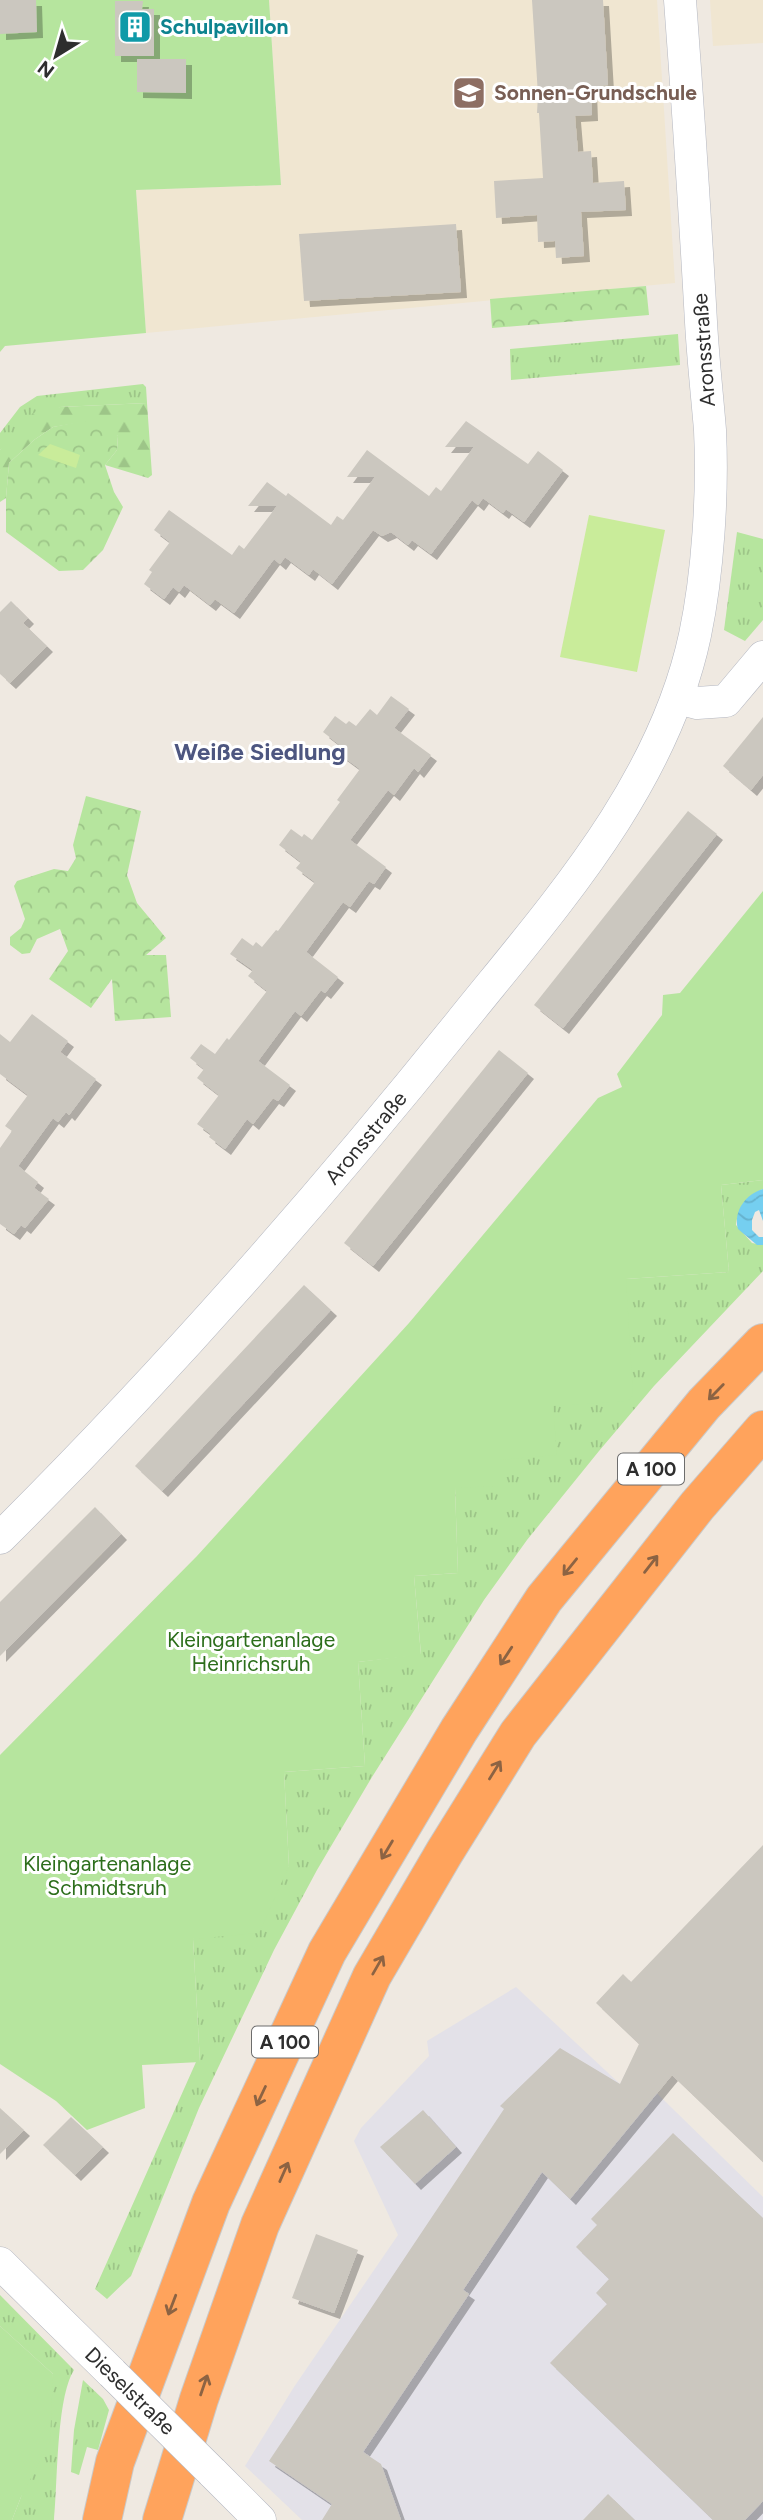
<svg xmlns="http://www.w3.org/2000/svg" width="763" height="2520" viewBox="0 0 763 2520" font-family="Figtree,sans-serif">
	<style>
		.industrial { fill: #e3e1e8 }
		.education { fill: #f0e6d1 }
		.grass { fill: url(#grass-tufts) }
		.forest { fill: url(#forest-firs) }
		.park { fill: url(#park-crowns) }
		.garden { fill: #b6e59e }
		.pitch { fill: #c9ec9a }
		.water { fill: url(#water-waves) }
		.building { fill: #cbc7bf; filter: url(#shadow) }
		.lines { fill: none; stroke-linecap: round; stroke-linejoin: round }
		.minor-casing { stroke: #b4b7c1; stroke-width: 33 }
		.highway-casing { stroke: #c9c9c9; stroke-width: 40 }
		.minor { stroke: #fff; stroke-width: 32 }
		.highway { stroke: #ffa35c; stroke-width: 38 }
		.minor-bridge-casing { stroke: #b4b7c1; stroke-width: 33; stroke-linecap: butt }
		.minor-bridge { stroke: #fff; stroke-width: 32 }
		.oneway { stroke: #8c6343 }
		.labels { text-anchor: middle; stroke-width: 6; stroke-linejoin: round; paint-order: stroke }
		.shield { fill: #fff; stroke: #6d6d6d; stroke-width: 2 }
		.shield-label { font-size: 19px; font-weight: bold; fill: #2e2e2e }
		.culture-label { font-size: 21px; font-weight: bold; fill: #0d838f; stroke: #fff; text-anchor: start }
		.education-label { font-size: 21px; font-weight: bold; fill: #785e54; stroke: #fff; text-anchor: start }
		.street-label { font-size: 21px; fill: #2e2e2e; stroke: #fff }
		.park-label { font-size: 21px; fill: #2c6e1b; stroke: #fff }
		.quarter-label { font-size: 24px; font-weight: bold; fill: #4d5680; stroke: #fff }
	</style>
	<defs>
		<pattern id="grass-tufts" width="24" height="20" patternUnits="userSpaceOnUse" patternTransform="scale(1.75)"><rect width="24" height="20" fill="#b6e59e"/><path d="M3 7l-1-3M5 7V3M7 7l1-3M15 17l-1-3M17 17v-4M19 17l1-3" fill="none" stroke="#9dc588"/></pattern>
		<pattern id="forest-firs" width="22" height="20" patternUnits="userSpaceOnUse" patternTransform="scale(1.75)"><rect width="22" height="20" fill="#b6e59e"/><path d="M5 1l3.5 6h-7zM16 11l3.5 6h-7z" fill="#9dc588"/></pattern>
		<pattern id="park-crowns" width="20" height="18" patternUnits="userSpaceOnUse" patternTransform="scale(1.75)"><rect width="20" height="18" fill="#b6e59e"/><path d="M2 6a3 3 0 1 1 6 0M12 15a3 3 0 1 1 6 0" fill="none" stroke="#9dc588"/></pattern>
		<pattern id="water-waves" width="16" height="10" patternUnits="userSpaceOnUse" patternTransform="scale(1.75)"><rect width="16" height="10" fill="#75cff0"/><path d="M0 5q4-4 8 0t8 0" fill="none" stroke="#66b2ce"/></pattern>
		<filter id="shadow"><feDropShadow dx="6" dy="6" stdDeviation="0" flood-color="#0004"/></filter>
	</defs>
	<rect width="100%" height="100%" fill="#efe9e1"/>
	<path class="industrial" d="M 516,1987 L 620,2084 L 629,2066 L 763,2197 L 763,2520 L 302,2520 L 245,2466 L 294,2387 L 398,2235 L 354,2141 L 361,2128 L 429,2056 L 427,2041 Z"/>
	<g class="education">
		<path d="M 269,0 L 657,0 L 675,283 L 146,333 L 136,190 L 281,185 Z"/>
		<path d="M 710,0 L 763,0 L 763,43 L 713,46 Z"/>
	</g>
	<g class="grass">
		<path d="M 678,334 L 680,365 L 511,380 L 510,349 Z"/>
		<path d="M 143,384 L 146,387 L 147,403 L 60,407 L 0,450 L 0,433 L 20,407 L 37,396 Z"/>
		<path d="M 737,532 L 763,539 L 763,620 L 745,641 L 724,630 Z"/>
		<path d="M 763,1180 L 763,1189 C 752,1192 736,1213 736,1225 L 752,1243 L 763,1245 L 763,1271 L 654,1386 L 599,1451 L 527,1540 L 484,1600 L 372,1777 L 317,1870 L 274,1950 L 199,2108 L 131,2276 L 107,2299 L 95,2289 L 196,2062 L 200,2062 L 193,1939 L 289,1866 L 284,1772 L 365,1766 L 358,1662 L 421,1654 L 414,1576 L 458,1573 L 455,1488 L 498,1460 L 552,1406 L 626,1297 L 626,1279 L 729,1272 L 721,1185 Z"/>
		<path d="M 0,2295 L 74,2370 C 56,2399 58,2483 54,2520 L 12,2520 L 21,2497 L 53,2374 L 0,2326 Z"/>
		<path d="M 83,2380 L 103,2399 L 109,2410 L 98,2450 L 87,2447 L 79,2475 L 71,2472 L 74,2430 Z"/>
	</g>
	<path class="forest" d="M 147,403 L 152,475 L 148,478 L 105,465 L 117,450 L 118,436 L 83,422 L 53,427 L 34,440 L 9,463 L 6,498 L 0,502 L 0,450 L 33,413 L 60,407 Z"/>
	<g class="park">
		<path d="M 646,286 L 649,315 L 492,328 L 490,299 Z"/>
		<path d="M 83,421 L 106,427 L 118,436 L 117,450 L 105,465 L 114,492 L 123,507 L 103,550 L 83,570 L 59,571 L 6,532 L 6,498 L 9,463 L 34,440 L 53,427 Z"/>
		<path d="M 86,796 L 141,811 L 127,875 L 137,903 L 166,938 L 146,955 L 166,955 L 171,1017 L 115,1021 L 112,979 L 91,1008 L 49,979 L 68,951 L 60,929 L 37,939 L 30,953 L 22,954 L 10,945 L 10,937 L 21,928 L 25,919 L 14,886 L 17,881 L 54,869 L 68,871 L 76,858 L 73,845 Z"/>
	</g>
	<g class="garden">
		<path d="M 0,0 L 269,0 L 281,185 L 136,190 L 146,333 L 5,346 L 0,352 Z"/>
		<path d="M 763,891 L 763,1180 L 721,1185 L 729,1272 L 626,1279 L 633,1395 L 628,1401 L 553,1406 L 557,1455 L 499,1460 L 499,1486 L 455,1488 L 458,1573 L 414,1576 L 421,1655 L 358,1662 L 365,1766 L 284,1772 L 289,1866 L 259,1933 L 193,1939 L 200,2062 L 142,2065 L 145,2108 L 87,2130 L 56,2101 L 0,2064 L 0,1755 L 197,1556 L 409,1323 L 598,1098 L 622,1087 L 617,1074 L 662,1015 L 663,995 L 680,993 Z"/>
		<path d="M 0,2326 L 53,2374 L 50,2442 L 21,2497 L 12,2520 L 0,2520 Z"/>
	</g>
	<g class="pitch">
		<path d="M 50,444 L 80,455 L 76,468 L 38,455 Z"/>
		<path d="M 589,515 L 665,530 L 637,672 L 560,657 Z"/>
	</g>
	<path class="water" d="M 763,1189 L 763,1221 L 759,1210 L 755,1212 L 752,1220 L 752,1230 L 759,1237 L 763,1237 L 763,1245 L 757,1245 L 738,1229 C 733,1211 746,1194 763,1189 Z"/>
	<g class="building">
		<path d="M 0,0 L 36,0 L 37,32 L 0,34 Z"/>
		<path d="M 532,0 L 603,0 L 608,85 L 591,87 L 592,115 L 575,116 L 578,152 L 591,151 L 593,183 L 624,181 L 626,210 L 581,212 L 584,256 L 556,258 L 555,241 L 538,242 L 537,215 L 496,218 L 494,181 L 543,178 L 539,113 L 537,113 L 538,95 Z"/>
		<path d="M 115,1 L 143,1 L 142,9 L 154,9 L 154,56 L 115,56 Z"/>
		<path d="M 137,59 L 186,59 L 186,93 L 137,92 Z"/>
		<path d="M 456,224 L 461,292 L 304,301 L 299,234 Z"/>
		<path d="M 466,421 L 528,464 L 538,451 L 563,470 L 524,522 L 506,509 L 503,513 L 483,498 L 478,505 L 472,500 L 431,554 L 412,540 L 408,545 L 391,532 L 382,536 L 373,530 L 332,584 L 313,569 L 309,575 L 285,557 L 280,564 L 274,559 L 234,613 L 215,599 L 210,605 L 184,585 L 179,592 L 173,587 L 164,599 L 144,584 L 152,572 L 149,570 L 170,542 L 154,530 L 169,510 L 232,555 L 239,545 L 244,549 L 277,506 L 248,506 L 267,482 L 286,496 L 288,493 L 331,525 L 337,516 L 343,520 L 375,477 L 347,477 L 367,450 L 429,496 L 436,487 L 441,491 L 474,447 L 445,447 Z"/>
		<path d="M 11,601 L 28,618 L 23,623 L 47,646 L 10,683 L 0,674 L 0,612 Z"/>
		<path d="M 391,696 L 409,709 L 394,728 L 431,755 L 418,772 L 414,768 L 394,795 L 388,790 L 350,840 L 386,867 L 374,884 L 369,881 L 350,907 L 343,902 L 306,952 L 338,977 L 325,993 L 321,990 L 301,1016 L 295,1011 L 258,1061 L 290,1085 L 278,1101 L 273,1098 L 253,1124 L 247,1119 L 225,1149 L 209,1137 L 211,1134 L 197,1124 L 219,1095 L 197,1078 L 204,1069 L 190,1058 L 201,1044 L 215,1054 L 227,1038 L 229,1040 L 267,991 L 248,976 L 253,970 L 230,954 L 242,938 L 253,946 L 256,942 L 262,947 L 276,930 L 278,931 L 315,882 L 296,868 L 301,862 L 279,845 L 291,829 L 302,837 L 304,834 L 312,840 L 340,802 L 337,800 L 360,769 L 341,755 L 345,749 L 323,732 L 335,716 L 346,724 L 349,721 L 356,726 L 370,709 L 377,715 Z"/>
		<path d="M 763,717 L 763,775 L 751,790 L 723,766 Z"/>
		<path d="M 688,811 L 717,834 L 563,1028 L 534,1005 Z"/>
		<path d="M 32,1014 L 68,1041 L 60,1052 L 96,1079 L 69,1115 L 66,1112 L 58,1122 L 53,1118 L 18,1166 L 38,1182 L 34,1188 L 49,1199 L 25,1228 L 21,1225 L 14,1234 L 0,1224 L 0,1148 L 12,1131 L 5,1126 L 28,1095 L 0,1074 L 0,1034 L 10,1042 Z"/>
		<path d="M 499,1050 L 528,1073 L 373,1266 L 344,1243 Z"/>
		<path d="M 304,1285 L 331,1310 L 162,1491 L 135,1466 Z"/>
		<path d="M 95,1507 L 121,1534 L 0,1656 L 0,1602 Z"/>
		<path d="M 763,1845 L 763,2162 L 672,2075 L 570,2199 L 542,2172 L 463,2290 L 469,2294 L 363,2452 L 381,2464 L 401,2520 L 322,2520 L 332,2504 L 269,2461 L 504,2109 L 500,2106 L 560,2048 L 620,2084 L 639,2044 L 596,2003 L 623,1974 L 631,1982 Z"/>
		<path d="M 0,2108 L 24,2130 L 0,2154 Z"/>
		<path d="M 423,2110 L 456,2147 L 415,2184 L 380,2147 Z"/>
		<path d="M 71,2117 L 103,2147 L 75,2175 L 43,2145 Z"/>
		<path d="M 673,2133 L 763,2218 L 763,2501 L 745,2520 L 713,2520 L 550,2363 L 607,2304 L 596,2293 L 609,2279 L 576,2247 L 597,2225 L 591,2219 Z"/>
		<path d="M 316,2234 L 358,2250 L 334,2313 L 292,2298 Z"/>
		<path d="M 608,2494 L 635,2520 L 583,2520 Z"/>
	</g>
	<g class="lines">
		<defs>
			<g id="minor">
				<path d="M 678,698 L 697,703 L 726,701 L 763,657"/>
				<path d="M 0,1538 C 164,1375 316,1202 460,1023 C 554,906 663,786 695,635 C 708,573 713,493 710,430 C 707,394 703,358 701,322 C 695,215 688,107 680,0"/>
				<path d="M 0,2263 L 112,2373"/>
				<path d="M 212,2472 L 260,2520"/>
			</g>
			<g id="highway">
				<path d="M 102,2520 L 115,2462 L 211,2203 L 327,1952 L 459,1730 L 544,1599 L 704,1404 L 763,1343"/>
				<path d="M 162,2520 L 199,2399 L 260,2225 L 372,1976 L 444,1853 L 518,1734 L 697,1506 L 763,1430"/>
			</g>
		</defs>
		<use href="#minor" class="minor-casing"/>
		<use href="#highway" class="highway-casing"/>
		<use href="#minor" class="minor"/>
		<use href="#highway" class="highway"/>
		<defs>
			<path id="minor-bridge" d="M 112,2373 L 212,2472"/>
		</defs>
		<use href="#minor-bridge" class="minor-bridge-casing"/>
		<use href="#minor-bridge" class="minor-bridge"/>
	</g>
	<defs><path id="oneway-shaft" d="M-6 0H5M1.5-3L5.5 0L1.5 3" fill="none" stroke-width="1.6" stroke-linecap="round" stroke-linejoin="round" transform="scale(1.75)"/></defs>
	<g class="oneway">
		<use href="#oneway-shaft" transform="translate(716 1392) rotate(134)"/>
		<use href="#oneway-shaft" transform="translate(651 1564) rotate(-52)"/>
		<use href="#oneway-shaft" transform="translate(570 1567) rotate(129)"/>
		<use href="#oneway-shaft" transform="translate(506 1656) rotate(123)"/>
		<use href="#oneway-shaft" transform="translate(495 1770) rotate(-58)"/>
		<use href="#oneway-shaft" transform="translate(387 1850) rotate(121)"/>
		<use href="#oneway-shaft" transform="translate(378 1965) rotate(-60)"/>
		<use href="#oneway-shaft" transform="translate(261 2096) rotate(115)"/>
		<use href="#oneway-shaft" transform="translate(284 2172) rotate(-66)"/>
		<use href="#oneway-shaft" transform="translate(172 2305) rotate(111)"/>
		<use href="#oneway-shaft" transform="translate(204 2385) rotate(-71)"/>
	</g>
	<defs>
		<symbol id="building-square" viewBox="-11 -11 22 22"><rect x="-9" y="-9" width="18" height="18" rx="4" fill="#0f9aa8" stroke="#fff"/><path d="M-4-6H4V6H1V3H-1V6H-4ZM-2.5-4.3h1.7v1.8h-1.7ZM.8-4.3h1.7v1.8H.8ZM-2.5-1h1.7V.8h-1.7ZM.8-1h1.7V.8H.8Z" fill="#fff"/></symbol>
		<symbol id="school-square" viewBox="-11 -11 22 22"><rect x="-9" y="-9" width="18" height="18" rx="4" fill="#8d6e63" stroke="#fff"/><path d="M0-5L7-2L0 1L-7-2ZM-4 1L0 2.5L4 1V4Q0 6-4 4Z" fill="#fff"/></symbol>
	</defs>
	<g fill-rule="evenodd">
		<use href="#building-square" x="116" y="8" width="38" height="38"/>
		<use href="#school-square" x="450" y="74" width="38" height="38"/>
	</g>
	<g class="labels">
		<g class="shield">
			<rect x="618" y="1453.5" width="66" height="31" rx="5"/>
			<rect x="252" y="2026.5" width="66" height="31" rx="5"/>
		</g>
		<g class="shield-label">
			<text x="651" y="1476">A 100</text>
			<text x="285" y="2049">A 100</text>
		</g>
		<g class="culture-label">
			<text x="160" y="34">Schulpavillon</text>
		</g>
		<g class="education-label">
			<text x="494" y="100">Sonnen-Grundschule</text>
		</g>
		<g class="street-label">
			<text transform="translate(704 350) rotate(-94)" y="7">Aronsstraße</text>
			<text transform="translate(366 1138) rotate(-50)" y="7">Aronsstraße</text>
			<text transform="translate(130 2391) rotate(44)" y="7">Dieselstraße</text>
		</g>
		<g class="park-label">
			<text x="251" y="1647">Kleingartenanlage<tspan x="251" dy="24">Heinrichsruh</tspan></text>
			<text x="107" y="1871">Kleingartenanlage<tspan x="107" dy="24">Schmidtsruh</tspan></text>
		</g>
		<g class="quarter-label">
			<text x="260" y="760">Weiße Siedlung</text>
		</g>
	</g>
	<g transform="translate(56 56) rotate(217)" stroke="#ffffff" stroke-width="5" paint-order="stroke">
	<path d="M0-5L12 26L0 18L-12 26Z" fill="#2e2e2e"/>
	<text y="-10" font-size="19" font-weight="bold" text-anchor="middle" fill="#2e2e2e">N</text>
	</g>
</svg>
